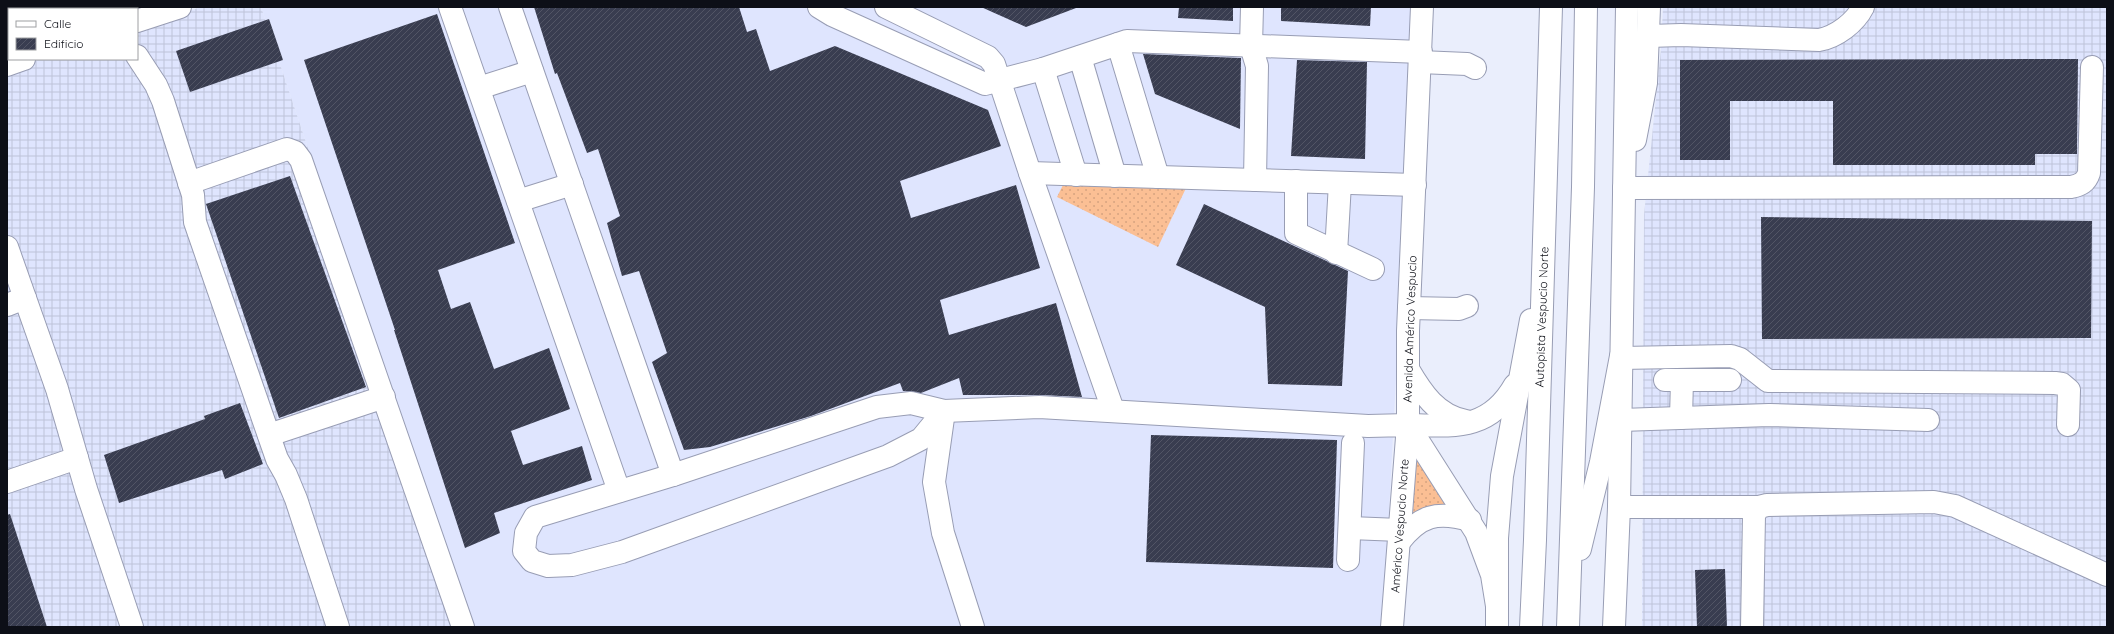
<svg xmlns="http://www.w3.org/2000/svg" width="2114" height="634" viewBox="0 0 2114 634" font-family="Quicksand,sans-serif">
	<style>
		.built { fill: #dfe5fe }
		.industrial { fill: url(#industrial-grid) }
		.grass { fill: url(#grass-dots) }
		.building { fill: url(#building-hatch) }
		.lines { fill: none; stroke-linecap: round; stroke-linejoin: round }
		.minor-casing { stroke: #989db4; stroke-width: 24 }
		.major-casing { stroke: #989db4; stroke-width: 24 }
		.highway-casing { stroke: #989db4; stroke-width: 24 }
		.minor { stroke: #fff; stroke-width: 22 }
		.major { stroke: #fff; stroke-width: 22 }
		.highway { stroke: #fff; stroke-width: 22 }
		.labels { text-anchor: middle; stroke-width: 4; stroke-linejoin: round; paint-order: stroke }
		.street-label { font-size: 12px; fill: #0d0f17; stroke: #fff }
	</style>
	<defs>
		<pattern id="industrial-grid" width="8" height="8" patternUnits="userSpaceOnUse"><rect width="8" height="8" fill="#dfe5fe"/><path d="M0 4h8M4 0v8" fill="none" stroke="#bec3d9"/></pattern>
		<pattern id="grass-dots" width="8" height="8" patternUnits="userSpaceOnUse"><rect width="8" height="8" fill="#fbbf94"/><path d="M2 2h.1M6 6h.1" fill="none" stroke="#d6a37f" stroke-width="1.8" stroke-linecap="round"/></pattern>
		<pattern id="building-hatch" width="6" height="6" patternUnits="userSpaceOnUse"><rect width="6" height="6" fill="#393d50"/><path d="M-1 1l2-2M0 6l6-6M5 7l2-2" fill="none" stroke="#525565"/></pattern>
	</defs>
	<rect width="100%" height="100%" fill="#eaeefc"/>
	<path class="built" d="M 261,7 L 1413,7 L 1406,187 L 1383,627 L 467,627 Z"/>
	<g class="industrial">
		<path d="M 201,7 L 261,7 L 467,627 L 7,627 L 7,70 L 40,59 L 137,59 L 137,28 Z"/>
		<path d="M 1663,7 L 2107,7 L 2107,627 L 1642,627 L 1644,215 L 1661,49 Z"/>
	</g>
	<g class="grass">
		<path d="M 1063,185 L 1187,186 L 1158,247 L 1057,197 Z"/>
		<path d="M 1414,452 L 1448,506 L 1429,506 L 1413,519 Z"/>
	</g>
	<g class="building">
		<path d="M 534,7 L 739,7 L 747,32 L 756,29 L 770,71 L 835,46 L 988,110 L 1001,146 L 900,181 L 911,218 L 1016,185 L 1040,268 L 940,300 L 949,335 L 1056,303 L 1082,397 L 1040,395 L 963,395 L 959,378 L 921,393 L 903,391 L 900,383 L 811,416 L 710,447 L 684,450 L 652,362 L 667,353 L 639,271 L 622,276 L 607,223 L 620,216 L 598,149 L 587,153 L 557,73 L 555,74 Z"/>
		<path d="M 981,7 L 1076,7 L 1076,8 L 1026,27 Z"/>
		<path d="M 1179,7 L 1233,7 L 1233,21 L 1178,18 Z"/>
		<path d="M 1281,7 L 1371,7 L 1370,26 L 1281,21 Z"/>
		<path d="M 437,14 L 515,243 L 438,270 L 451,309 L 470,302 L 494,369 L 549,348 L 570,409 L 511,431 L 523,465 L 582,446 L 592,480 L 494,513 L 500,533 L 465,548 L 394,330 L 395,330 L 304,60 Z"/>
		<path d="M 269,19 L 283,60 L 190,92 L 176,51 Z"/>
		<path d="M 1143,54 L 1241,58 L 1240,129 L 1155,94 Z"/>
		<path d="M 2078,59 L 2077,154 L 2035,154 L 2035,165 L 1833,165 L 1833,101 L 1730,101 L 1730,160 L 1680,160 L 1680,60 Z"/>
		<path d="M 1297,60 L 1367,62 L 1365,159 L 1291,156 Z"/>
		<path d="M 290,176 L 366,387 L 279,418 L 206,204 Z"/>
		<path d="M 1204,204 L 1348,271 L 1342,386 L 1268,384 L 1265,307 L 1176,265 Z"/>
		<path d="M 1761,217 L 2092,221 L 2091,338 L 1762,339 Z"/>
		<path d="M 240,403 L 263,464 L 225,479 L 222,470 L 119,503 L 104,455 L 205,419 L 204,416 Z"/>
		<path d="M 1151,435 L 1337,440 L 1333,568 L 1146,562 Z"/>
		<path d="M 10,514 L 47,627 L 7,627 L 7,515 Z"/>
		<path d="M 1725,569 L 1727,627 L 1697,627 L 1695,570 Z"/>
	</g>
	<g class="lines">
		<defs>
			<g id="minor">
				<path d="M 118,7 L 119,9"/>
				<path d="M 450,7 L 619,491"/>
				<path d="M 510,7 L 673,475"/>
				<path d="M 819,7 L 832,15 L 985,84 L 1043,69 L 1127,41 L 1421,52"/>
				<path d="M 886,7 L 988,57 L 994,64 L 1030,173 L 1113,410"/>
				<path d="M 1252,7 L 1251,46 L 1257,66 L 1255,180"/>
				<path d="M 1649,36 L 1681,35 L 1819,40 C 1836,37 1855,23 1863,7"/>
				<path d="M 1118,44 L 1158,177"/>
				<path d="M 137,56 L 156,85 L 163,101 L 193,195 L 195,222 L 277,459 L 286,475 L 296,499 L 338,627"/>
				<path d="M 1080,57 L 1115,176"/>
				<path d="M 1420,62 L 1467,64 L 1475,68"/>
				<path d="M 1043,69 L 1076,175"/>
				<path d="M 479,88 L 532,71"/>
				<path d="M 1030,173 L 1415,185"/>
				<path d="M 1296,181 L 1296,233 L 1373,269"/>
				<path d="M 189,183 L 287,149 L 295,152 L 301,160 L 463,627"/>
				<path d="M 1624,188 L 2071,187 C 2081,185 2086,182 2089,173 L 2092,67"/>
				<path d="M 518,201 L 572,184"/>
				<path d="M 7,247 L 57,389 L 86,489 L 132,627"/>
				<path d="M 1336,253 L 1340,183"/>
				<path d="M 7,305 L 25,298"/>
				<path d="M 1409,308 L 1459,309 L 1467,306"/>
				<path d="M 1621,358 L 1731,356 L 1740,359 L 1768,381 L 2055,383 L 2062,384 L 2069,390 L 2068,425"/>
				<path d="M 1665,380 L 1730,380"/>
				<path d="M 944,411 L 921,439 L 888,456 L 622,552 L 572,565 L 548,566 L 532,561 L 524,551 L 526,533 L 535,517 L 673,475 L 877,407 L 911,403 L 944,411 L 1039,407 L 1368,426 L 1408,425 L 1392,627"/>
				<path d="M 944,411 L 934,482 L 943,533 L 973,627"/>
				<path d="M 1681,418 L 1682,380"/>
				<path d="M 1621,420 L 1769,415 L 1928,420"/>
				<path d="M 269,435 L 384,397"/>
				<path d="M 7,482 L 77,458"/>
				<path d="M 1619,507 L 1759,507"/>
				<path d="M 1350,528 L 1400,530"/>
				<path d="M 1348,560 L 1353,443"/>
				<path d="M 1752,627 L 1754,515 L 1759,507 L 1767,505 L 1934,502 L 1955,506 L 2107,575"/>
			</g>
			<g id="major">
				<path d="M 1422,7 L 1408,331 L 1408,425 L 1476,532 L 1492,575 L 1497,606 L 1497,627"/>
				<path d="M 137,21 L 180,7"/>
				<path d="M 7,65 L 24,59"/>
				<path d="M 1635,140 L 1646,83 L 1649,7"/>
				<path d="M 1399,542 C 1420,515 1437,511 1470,520"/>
				<path d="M 1614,627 L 1619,507 L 1627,7"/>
			</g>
			<g id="highway">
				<path d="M 1408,369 C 1422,393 1437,416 1466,421"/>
				<path d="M 1408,425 C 1454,426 1489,431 1515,385"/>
				<path d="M 1580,549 L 1601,462 L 1621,356"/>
				<path d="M 1497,606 L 1497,538 L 1502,476 L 1531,320"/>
				<path d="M 1531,627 L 1535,540 L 1551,7"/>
				<path d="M 1568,627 L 1583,187 L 1586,7"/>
			</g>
		</defs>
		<use href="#minor" class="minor-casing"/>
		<use href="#major" class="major-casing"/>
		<use href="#highway" class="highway-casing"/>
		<use href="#minor" class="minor"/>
		<use href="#major" class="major"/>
		<use href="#highway" class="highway"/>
	</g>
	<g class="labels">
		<g class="street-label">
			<text transform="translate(1542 317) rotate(-88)" y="4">Autopista Vespucio Norte</text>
			<text transform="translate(1410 329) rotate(-88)" y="4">Avenida Américo Vespucio</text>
			<text transform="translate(1400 526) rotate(-86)" y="4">Américo Vespucio Norte</text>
		</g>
	</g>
	<rect width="2114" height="634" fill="none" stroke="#0d0f17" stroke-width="16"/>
	<rect x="8" y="8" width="130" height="52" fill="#ffffff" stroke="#9e9fa2"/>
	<rect x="16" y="21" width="20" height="6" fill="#ffffff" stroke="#9e9fa2"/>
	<text x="44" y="28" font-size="12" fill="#0d0f17">Calle</text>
	<rect x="16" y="38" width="20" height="12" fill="url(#building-hatch)" stroke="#9e9fa2"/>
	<text x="44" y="48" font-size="12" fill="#0d0f17">Edificio</text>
</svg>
